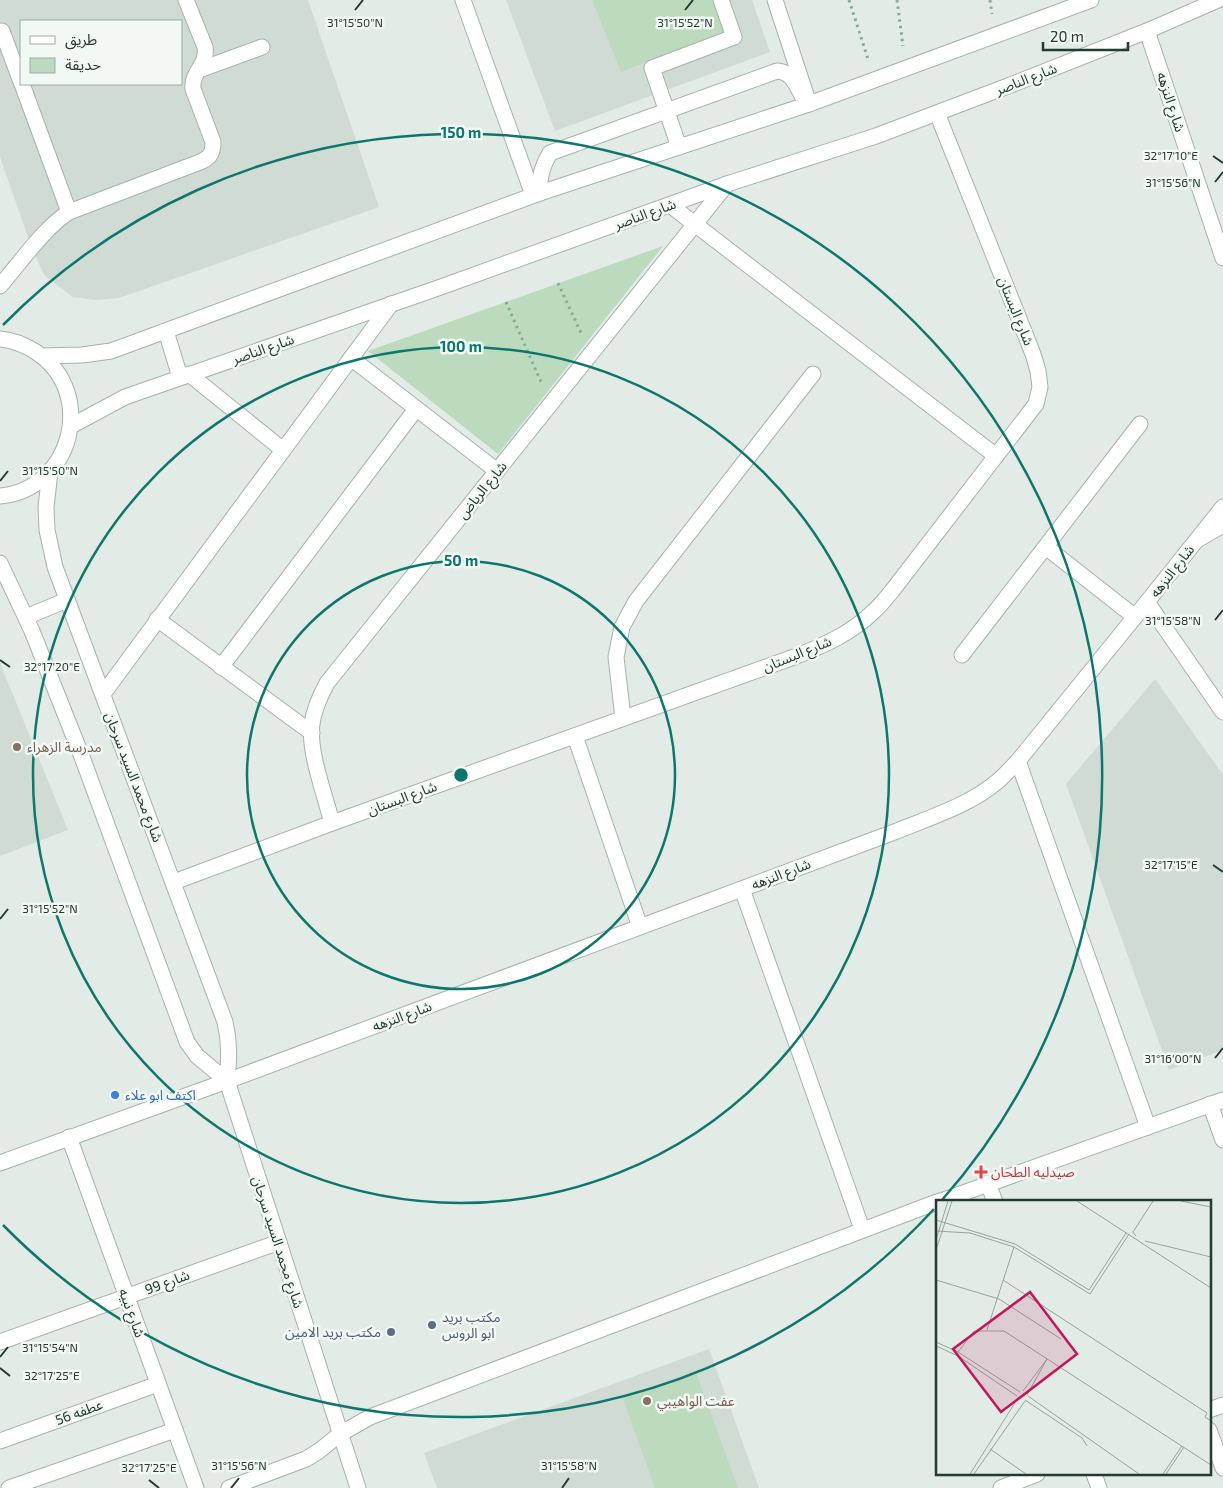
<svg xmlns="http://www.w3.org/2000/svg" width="1223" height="1488" viewBox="0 0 1223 1488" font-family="'Exo 2','Noto Sans Arabic',sans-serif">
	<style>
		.built { fill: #d0dbd4; fill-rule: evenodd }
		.green { fill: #bcdbbe }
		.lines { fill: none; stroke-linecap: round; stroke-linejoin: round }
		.service-casing { stroke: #a5b3ab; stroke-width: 17 }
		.minor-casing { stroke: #a5b3ab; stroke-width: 17 }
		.tertiary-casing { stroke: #a5b3ab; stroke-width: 17 }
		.path { stroke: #84ad98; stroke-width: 3; stroke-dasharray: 2.5 4; stroke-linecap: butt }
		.service { stroke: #fff; stroke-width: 15 }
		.minor { stroke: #fff; stroke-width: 15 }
		.tertiary { stroke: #fff; stroke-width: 15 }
		.ticks { fill: none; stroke: #233b30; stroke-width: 2 }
		.ring { fill: none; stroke: #0f766e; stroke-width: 2.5 }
		.education-dot { fill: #8d6e63; stroke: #f2f8f4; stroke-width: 2 }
		.shop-dot { fill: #3f7fe0; stroke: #f2f8f4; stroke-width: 2 }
		.health-dot { fill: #e0444e; stroke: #f2f8f4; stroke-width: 2 }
		.service-dot { fill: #5c6f8a; stroke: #f2f8f4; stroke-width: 2 }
		.labels { text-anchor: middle; stroke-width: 5; stroke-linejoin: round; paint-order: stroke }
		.street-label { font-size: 14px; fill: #233b30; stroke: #f2f8f4 }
		.education-label { font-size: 14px; fill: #785e54; stroke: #f2f8f4; text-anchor: start }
		.shop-label { font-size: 14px; fill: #366cbe; stroke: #f2f8f4; text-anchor: start }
		.health-label { font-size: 14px; fill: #be3a42; stroke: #f2f8f4; text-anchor: start }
		.service-label { font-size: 14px; fill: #4e5e75; stroke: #f2f8f4; text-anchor: start }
		.inset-road { fill: none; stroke: #96a59d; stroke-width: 1 }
		.view { fill: #c2185b; fill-opacity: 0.15; stroke: #c2185b; stroke-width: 2.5 }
		.inset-edge { fill: none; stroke: #233b30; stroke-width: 2.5 }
		.ticks-label { font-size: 12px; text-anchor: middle; fill: #233b30; stroke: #f2f8f4; stroke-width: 5; stroke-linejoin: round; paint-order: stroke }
		.centre { fill: #0f766e; stroke: #f2f8f4; stroke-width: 2.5 }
		.ring-label { font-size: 15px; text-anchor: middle; font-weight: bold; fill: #0f766e; stroke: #f2f8f4; stroke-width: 5; stroke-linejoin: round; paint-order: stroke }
	</style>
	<rect width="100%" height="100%" fill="#e2ebe5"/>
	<g class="built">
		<path d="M 0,0 L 308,0 L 379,207 L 119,298 L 95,300 L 73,297 L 45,276 L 40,266 L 32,248 L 0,157 ZM 21,21 L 181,21 L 181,84 L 21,84 Z"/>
		<path d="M 506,0 L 752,0 L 770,52 L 555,131 Z"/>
		<path d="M 0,663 L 68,830 L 0,856 Z"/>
		<path d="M 1155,679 L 1223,775 L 1223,1050 L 1169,1070 L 1066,784 Z"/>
		<path d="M 709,1349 L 759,1488 L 437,1488 L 424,1453 Z"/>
	</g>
	<g class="green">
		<path d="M 592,0 L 714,0 L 725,31 L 621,72 Z"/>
		<path d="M 663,246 L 498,454 L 368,351 Z"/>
		<path d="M 696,1372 L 738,1488 L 655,1488 L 623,1399 Z"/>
	</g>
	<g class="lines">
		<defs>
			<g id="service">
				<path d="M 2,31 L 21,82"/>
				<path d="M 199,70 L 262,47"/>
				<path d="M 22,84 L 69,212"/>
				<path d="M 679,147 L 652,68 L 734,37 L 721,0"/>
				<path d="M 540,193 C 539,177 542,167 550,153 L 777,71 C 793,72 796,86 803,97"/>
				<path d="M 0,286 C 19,264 45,227 69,212 L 200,162 C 210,158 213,153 213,142 L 193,89 C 191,71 208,66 205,47 L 186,0"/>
				<path d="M 351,358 L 497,471"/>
				<path d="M 189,374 L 283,450"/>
				<path d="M 1046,547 L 1135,617"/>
				<path d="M 157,619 L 312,733"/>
				<path d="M 962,655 L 1140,424"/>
				<path d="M 221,667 L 416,409"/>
				<path d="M 103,694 L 391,304"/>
				<path d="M 623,718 L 616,657 L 622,627 L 636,601 L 813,374"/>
				<path d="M 0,1441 L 158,1384"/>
				<path d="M 9,1488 L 175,1430"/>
			</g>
			<g id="minor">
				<path d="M 463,0 L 533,195"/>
				<path d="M 775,0 L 809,104"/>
				<path d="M 670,205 L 996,456"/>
				<path d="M 1197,540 L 1223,525"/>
				<path d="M 575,736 L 640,927"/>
				<path d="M 1018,761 L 1148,1127"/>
				<path d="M 332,823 C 325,795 308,751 312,724 C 314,709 320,696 327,683 L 727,184"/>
				<path d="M 174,882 L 332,823 L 794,657 C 823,646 852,633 874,611 C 881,605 886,598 892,591 L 1036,404 L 1040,387 L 1038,371 L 1033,354 L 937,113"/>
				<path d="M 742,889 L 862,1229"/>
				<path d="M 227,1081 L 358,1488"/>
				<path d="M 1210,1104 L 1223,1140"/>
				<path d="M 69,1137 L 196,1488"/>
				<path d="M 988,1183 L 995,1202"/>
				<path d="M 0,1342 L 279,1242"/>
				<path d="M 1209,1430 L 1223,1468"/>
				<path d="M 1094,1474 L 1099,1488"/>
				<path d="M 229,1488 L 306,1459 L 319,1451 L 340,1434"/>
			</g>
			<g id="tertiary">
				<path d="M 1147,31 L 1223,258"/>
				<path d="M 166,331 L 180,377"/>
				<path d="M 0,339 C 13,340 25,345 36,352 C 97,392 73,489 0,496"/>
				<path d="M 42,356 L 82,355 L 111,351 L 540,193 L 809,104 L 1091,0"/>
				<path d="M 71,426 L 125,397 L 438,288 L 727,184 L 876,136 L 1008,86 L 1147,31 L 1218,0"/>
				<path d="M 50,472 L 46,507 L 47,530 L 55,567 L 225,1022 C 230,1043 229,1059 227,1081"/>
				<path d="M 0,563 L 32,631 L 82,757 L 187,1042 L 197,1056 L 227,1081"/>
				<path d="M 1147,602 L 1223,712"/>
				<path d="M 26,617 L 67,600"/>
				<path d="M 0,1163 L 227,1081 L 897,831 C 931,817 970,805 998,781 C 1005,775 1011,768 1018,761 L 1147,602 L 1223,507"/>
				<path d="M 938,1202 L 1223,1100"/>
				<path d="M 1209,1410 L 1223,1405"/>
				<path d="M 340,1434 L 370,1417 L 937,1202"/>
				<path d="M 1001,1488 L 1037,1474"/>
			</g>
		</defs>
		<use href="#service" class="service-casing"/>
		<use href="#minor" class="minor-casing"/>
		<use href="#tertiary" class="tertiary-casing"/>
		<g class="path">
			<path d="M 849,0 L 868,59"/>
			<path d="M 897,0 L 903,46"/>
			<path d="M 990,0 L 992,14"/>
			<path d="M 558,283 L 581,333"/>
			<path d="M 506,302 L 541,382"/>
		</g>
		<use href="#service" class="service"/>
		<use href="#minor" class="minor"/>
		<use href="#tertiary" class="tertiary"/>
	</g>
	<path class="ticks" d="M 355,10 L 363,0M 685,10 L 693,0M 1213,156 L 1223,163M 1215,182 L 1223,172M 0,481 L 8,471M 1215,620 L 1223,610M 0,660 L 10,667M 1213,865 L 1223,872M 0,919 L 8,909M 1215,1058 L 1223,1048M 0,1357 L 8,1347M 0,1368 L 10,1376M 149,1480 L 159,1488M 231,1488 L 239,1478M 562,1488 L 569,1478"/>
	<g class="ring">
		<circle cx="461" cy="775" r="214"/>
		<circle cx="461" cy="775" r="428"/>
		<path d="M934 1209A642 642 0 0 1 3 1225M3 325A642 642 0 0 1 942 1200"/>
	</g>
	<g class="education-dot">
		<circle cx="17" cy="747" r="5"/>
		<circle cx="647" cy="1401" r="5"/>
	</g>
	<circle class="shop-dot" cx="115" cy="1095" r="5"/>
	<path class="health-dot" d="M978.5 1164.5h5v5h5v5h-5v5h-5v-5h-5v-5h5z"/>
	<g class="service-dot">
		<circle cx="432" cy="1325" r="5"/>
		<circle cx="391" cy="1332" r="5"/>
	</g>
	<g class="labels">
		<g class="street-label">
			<text transform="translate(1026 79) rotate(-21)" y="5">شارع الناصر</text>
			<text transform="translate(1171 102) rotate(72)" y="5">شارع النزهه</text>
			<text transform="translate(645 214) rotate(-20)" y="5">شارع الناصر</text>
			<text transform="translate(1016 311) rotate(68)" y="5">شارع البستان</text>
			<text transform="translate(263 349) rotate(-19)" y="5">شارع الناصر</text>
			<text transform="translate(482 490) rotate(-51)" y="5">شارع الرياض</text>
			<text transform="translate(1172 571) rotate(-52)" y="5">شارع النزهه</text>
			<text transform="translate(797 654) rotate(-22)" y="5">شارع البستان</text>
			<text transform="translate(134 777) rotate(69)" y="5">شارع محمد السيد سرحان</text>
			<text transform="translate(402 798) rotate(-20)" y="5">شارع البستان</text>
			<text transform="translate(781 874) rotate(-21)" y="5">شارع النزهه</text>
			<text transform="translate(402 1016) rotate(-20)" y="5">شارع النزهه</text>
			<text transform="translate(278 1242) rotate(72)" y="5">شارع محمد السيد سرحان</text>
			<text transform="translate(167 1282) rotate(-20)" y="5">شارع 99</text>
			<text transform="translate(132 1313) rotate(70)" y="5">شارع نبيه</text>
			<text transform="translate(79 1412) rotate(-20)" y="5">عطفه 56</text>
		</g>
		<g class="education-label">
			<text x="27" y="752">مدرسة الزهراء</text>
			<text x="657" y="1406">عفت الواهيبي</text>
		</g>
		<g class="shop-label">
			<text x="125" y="1100">اكتف ابو علاء</text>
		</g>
		<g class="health-label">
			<text x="991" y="1177">صيدليه الطحان</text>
		</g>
		<g class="service-label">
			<text x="442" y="1322">مكتب بريد<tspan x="442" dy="16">ابو الروس</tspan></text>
			<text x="381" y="1337" text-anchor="end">مكتب بريد الامين</text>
		</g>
	</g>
	<g transform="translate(936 1200)">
		<rect width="275" height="275" fill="#e2ebe5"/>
		<path class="inset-road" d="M 141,1 L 275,88M 245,1 L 275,7M 0,20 L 79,44 L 153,90 L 190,33M 0,31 L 34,33 L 78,47 L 154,94 L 193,34M 200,36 L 197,32 L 217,1M 0,40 L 12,1M 209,41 L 275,57M 0,50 L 16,1M 0,80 L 63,99 L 125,139M 67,80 L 271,213 L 269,217 L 275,221M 51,130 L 78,47M 0,142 L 22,152 L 84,192M 0,146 L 22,156 L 81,196M 22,152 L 38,131 L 68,131 L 275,265M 87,191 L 111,159M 91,195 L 111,159M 92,196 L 203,274M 89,200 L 146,238 L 151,246M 54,249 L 90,274M 34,274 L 82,198M 38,274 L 89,201M 227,274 L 246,246M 230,274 L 248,247"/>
		<path class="view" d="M 94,92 L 141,154 L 65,212 L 17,149 Z"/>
		<rect width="275" height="275" class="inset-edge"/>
	</g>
	<g class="ticks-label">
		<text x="355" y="27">31°15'50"N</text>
		<text x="685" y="27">31°15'52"N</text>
		<text x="1171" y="160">32°17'10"E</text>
		<text x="1173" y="187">31°15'56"N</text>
		<text x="50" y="475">31°15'50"N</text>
		<text x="1173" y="625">31°15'58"N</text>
		<text x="52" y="671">32°17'20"E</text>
		<text x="1171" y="869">32°17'15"E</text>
		<text x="50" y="913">31°15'52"N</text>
		<text x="1173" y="1063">31°16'00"N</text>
		<text x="50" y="1352">31°15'54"N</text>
		<text x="52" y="1380">32°17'25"E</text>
		<text x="239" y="1470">31°15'56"N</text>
		<text x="569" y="1470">31°15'58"N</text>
		<text x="149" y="1472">32°17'25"E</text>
	</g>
	<circle cx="461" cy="775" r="8" class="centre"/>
	<g class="ring-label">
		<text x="461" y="138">150 m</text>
		<text x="461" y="352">100 m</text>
		<text x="461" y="566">50 m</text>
	</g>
	<rect x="20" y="20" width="162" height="65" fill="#f2f8f4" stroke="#9faca6"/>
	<rect x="30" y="36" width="25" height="8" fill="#ffffff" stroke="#9faca6"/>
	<text x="65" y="45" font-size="15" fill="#233b30">طريق</text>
	<rect x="30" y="58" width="25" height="15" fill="#bcdbbe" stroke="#9faca6"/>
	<text x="65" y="70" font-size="15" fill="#233b30">حديقة</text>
	<path d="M1043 42v8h85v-8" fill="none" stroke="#233b30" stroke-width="2.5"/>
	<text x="1050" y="42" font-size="15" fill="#233b30" stroke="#f2f8f4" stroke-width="4" paint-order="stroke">20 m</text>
</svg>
